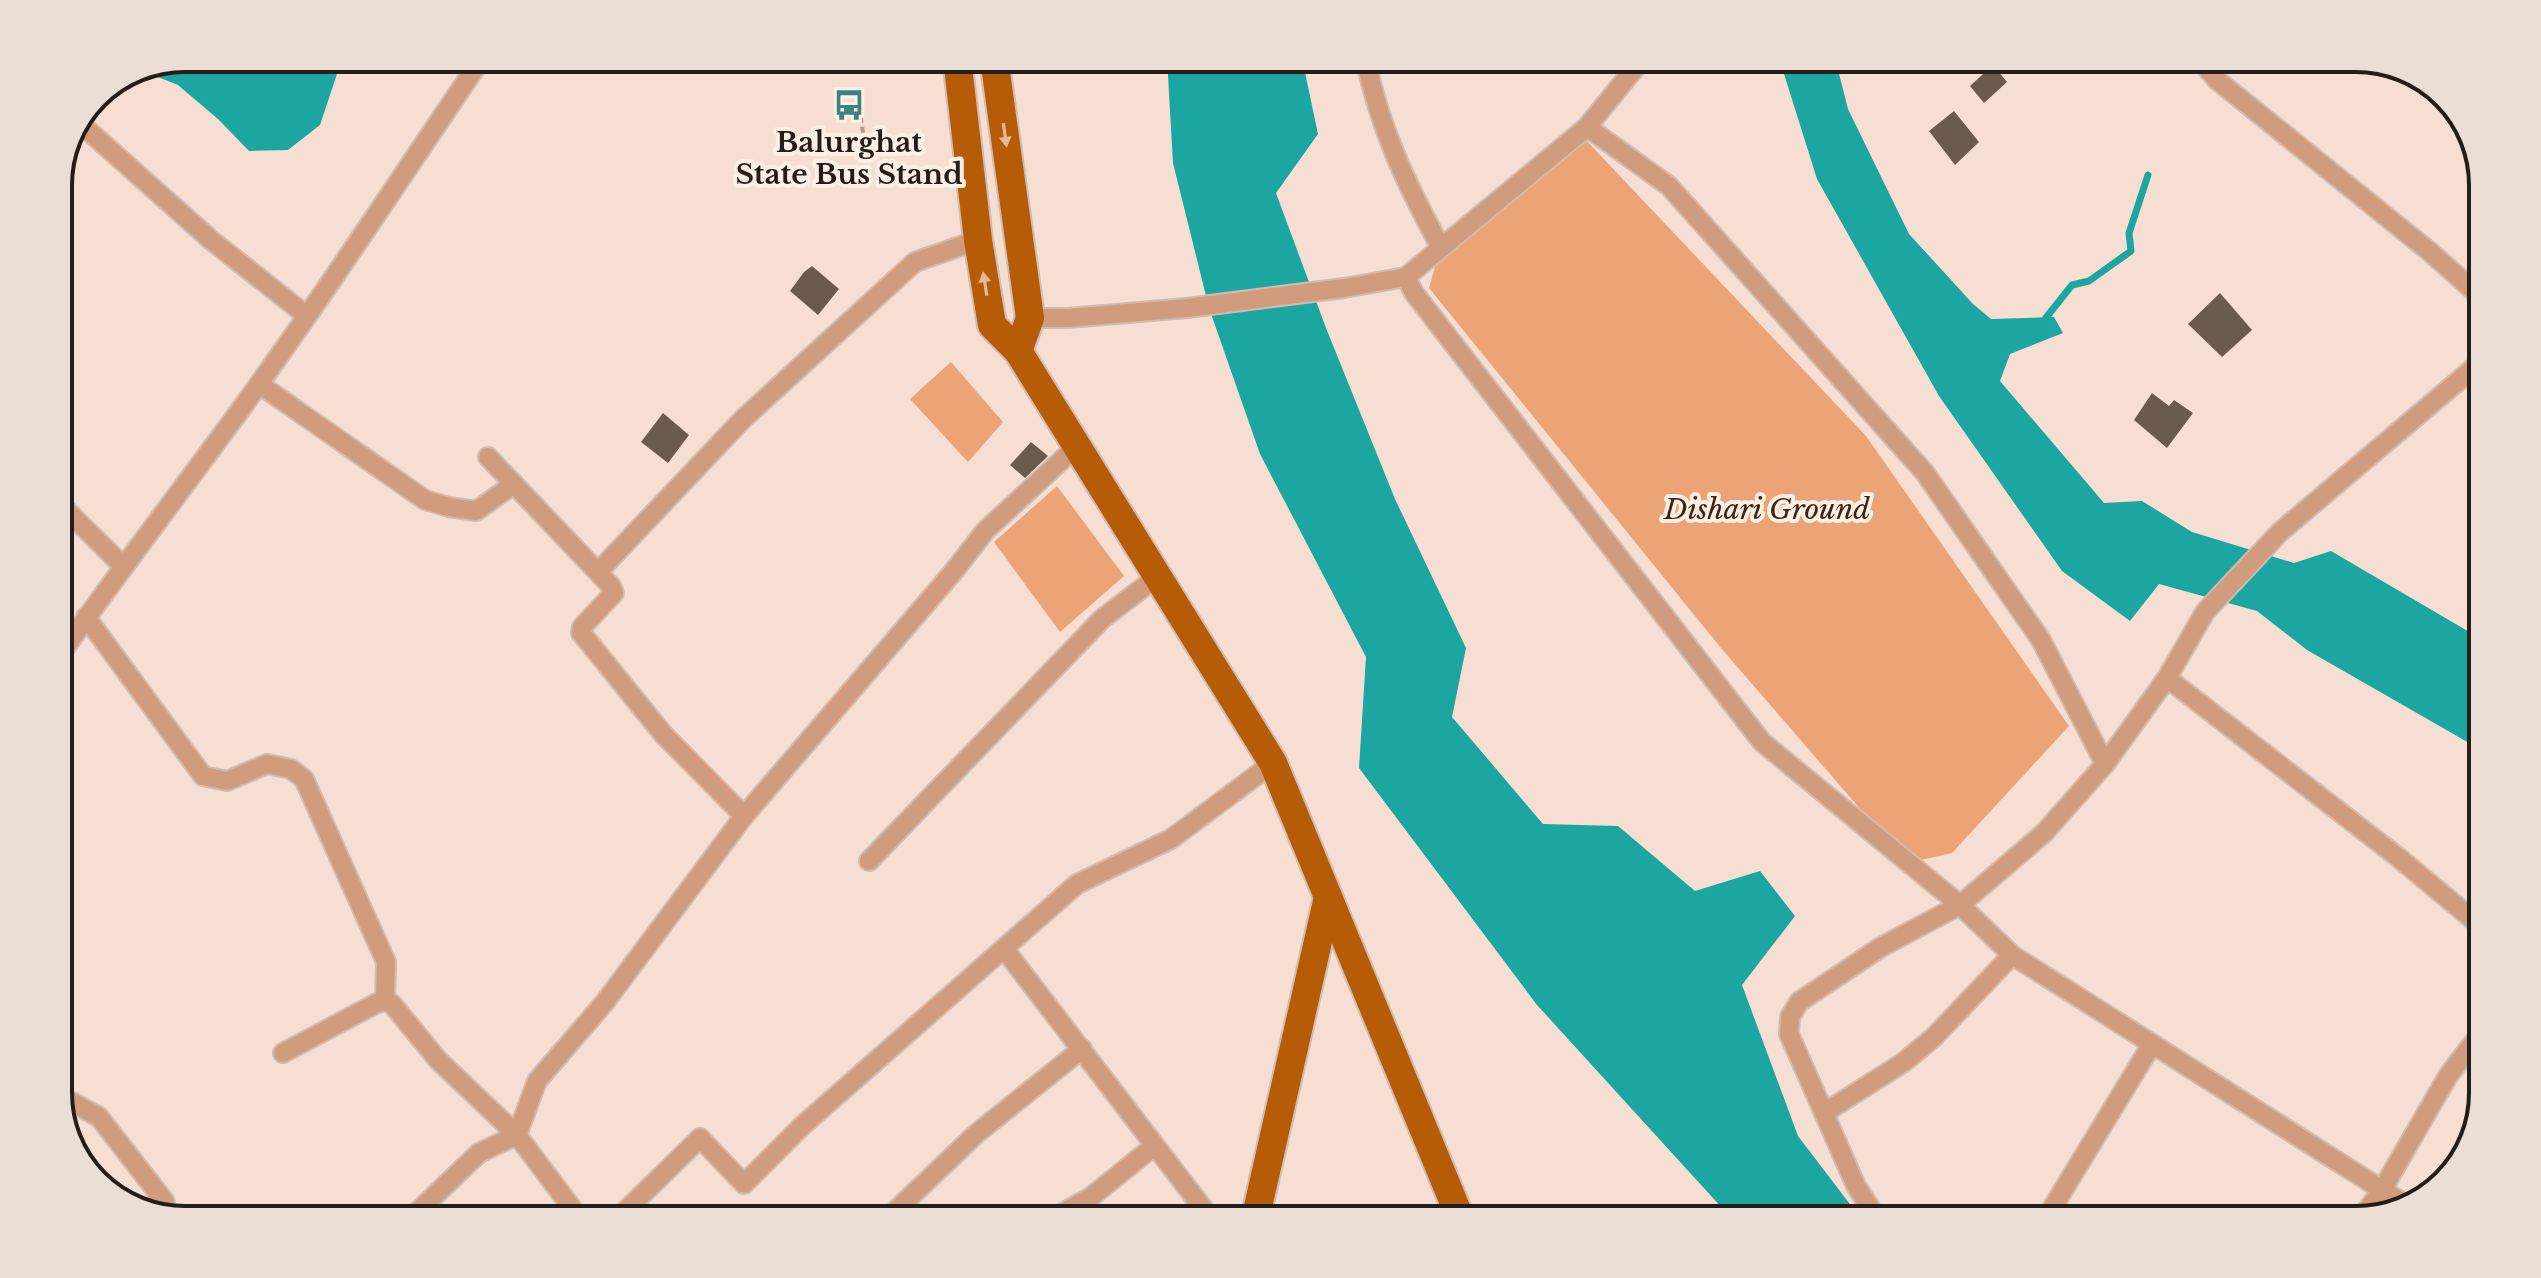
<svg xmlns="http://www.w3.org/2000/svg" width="2541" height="1278" viewBox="0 0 2541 1278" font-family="'Libre Baskerville',serif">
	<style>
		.green { fill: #eca375 }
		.water { fill: #1ca6a1 }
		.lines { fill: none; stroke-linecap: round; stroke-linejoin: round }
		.stream { stroke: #1ca6a1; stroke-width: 7 }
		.building { fill: #6d5a4e }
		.minor-casing { stroke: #d0bcb1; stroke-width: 22 }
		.primary-casing { stroke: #d0bcb1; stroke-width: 32 }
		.path { stroke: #ab9a8f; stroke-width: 4; stroke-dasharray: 6 4; stroke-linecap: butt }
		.minor { stroke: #d09c7d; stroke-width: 18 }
		.primary { stroke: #b65b06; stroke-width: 28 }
		.oneway { fill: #e4bb98 }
		.labels { text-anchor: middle; stroke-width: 8; stroke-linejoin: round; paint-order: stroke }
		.poi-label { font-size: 28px; font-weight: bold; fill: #251d18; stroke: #fcefe6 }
		.park-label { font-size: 28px; font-style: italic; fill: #41240f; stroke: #fcefe6 }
		.rim { fill: none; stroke: #251d18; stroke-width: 4 }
	</style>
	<rect width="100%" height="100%" fill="#f6dfd2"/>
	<g class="green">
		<path d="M 1582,136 L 1866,436 L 2069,726 L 1952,853 L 1907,863 L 1721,648 L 1429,288 L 1438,256 Z"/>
		<path d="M 951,362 L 1003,422 L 968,462 L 910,399 Z"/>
		<path d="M 1057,486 L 1124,576 L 1060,632 L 994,542 Z"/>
	</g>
	<g class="water">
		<path d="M 185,58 L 337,58 L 341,62 L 320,125 L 288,150 L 249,151 L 218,119 L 178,85 L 148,73 Z"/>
		<path d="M 1167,58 L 1302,58 L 1318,134 L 1276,193 L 1326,328 L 1395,499 L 1466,648 L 1452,717 L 1543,824 L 1618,826 L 1695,891 L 1760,871 L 1795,916 L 1742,985 L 1798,1136 L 1862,1220 L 1733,1220 L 1537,1005 L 1359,768 L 1366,657 L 1260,454 L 1209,308 L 1173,163 Z"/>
		<path d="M 1779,58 L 1835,58 L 1848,109 L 1909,234 L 1973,304 L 1991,319 L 2054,317 L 2063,333 L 2010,354 L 2000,381 L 2104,503 L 2142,501 L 2192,532 L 2294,563 L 2331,551 L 2483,640 L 2483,751 L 2307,650 L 2257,611 L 2159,584 L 2130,621 L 2062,571 L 1939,396 L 1817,179 Z"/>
	</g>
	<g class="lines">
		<path class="stream" d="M 2041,324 L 2072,285 L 2089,281 L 2131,251 L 2129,233 L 2148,175"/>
	</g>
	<g class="building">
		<path d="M 1993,65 L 2007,82 L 1984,103 L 1970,86 Z"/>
		<path d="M 1954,111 L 1979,142 L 1955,165 L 1929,131 Z"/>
		<path d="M 812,266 L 839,289 L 818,315 L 790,291 L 804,272 Z"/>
		<path d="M 2220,293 L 2252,330 L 2222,357 L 2188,324 Z"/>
		<path d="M 2152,393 L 2169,406 L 2174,400 L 2193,413 L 2167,448 L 2134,420 Z"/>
		<path d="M 663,413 L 689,435 L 668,463 L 641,442 Z"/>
		<path d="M 1031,442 L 1048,456 L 1025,478 L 1010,465 Z"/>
	</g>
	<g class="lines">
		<defs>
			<g id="minor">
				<path d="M 1365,58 C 1381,132 1406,183 1441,248"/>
				<path d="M 2198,58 L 2217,80 L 2429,251 L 2483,299"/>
				<path d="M 82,125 L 211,240 L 307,316"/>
				<path d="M 1587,127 L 1669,186 L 1925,473 L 2041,640 L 2105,764"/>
				<path d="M 1406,277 L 1414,293 L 1762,742 L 1960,905 L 1881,947 L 1799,1002 L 1790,1017 L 1789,1034 L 1824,1113 L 1856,1186 L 1878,1220"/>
				<path d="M 1030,318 L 1068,318 L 1187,308 L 1344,288 L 1406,277 L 1587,127 L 1643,58"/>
				<path d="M 259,384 L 425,500 L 449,507 L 476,511 L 514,484"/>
				<path d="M 488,457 L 611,586 L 614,593 L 582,627 L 581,633 L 587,640 L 663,734 L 744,816"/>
				<path d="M 58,502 L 123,566"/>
				<path d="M 598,572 L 743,419 L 915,262 L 978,240"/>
				<path d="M 86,617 L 203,776 L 227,781 L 267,764 L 291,769 L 304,779 L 386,962 L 385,1001"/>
				<path d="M 58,658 C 116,575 178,495 238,413 C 323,297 401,177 482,58"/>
				<path d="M 2167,678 L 2399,858 L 2483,928"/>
				<path d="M 869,861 L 1102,619 L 1158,576"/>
				<path d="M 1005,950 L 1212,1220"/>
				<path d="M 283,1053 L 377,1003 L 385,1001 L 392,1004 L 438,1060 L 517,1135 L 581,1220"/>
				<path d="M 59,1102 L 70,1101 L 99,1117 L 165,1202 L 155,1213"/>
				<path d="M 1824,1113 L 1904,1062 L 1934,1037 L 2012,955"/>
				<path d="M 2406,1205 L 2012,955 L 1960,905 L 2044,833 L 2105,764 L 2167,678 L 2205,612 L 2280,532 L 2483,360"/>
				<path d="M 1055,1217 L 1091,1197 L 1154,1146"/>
				<path d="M 2361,1218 L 2382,1190 L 2448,1076 L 2483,1030"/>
				<path d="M 409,1220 L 479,1153 L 517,1135 L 537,1081 L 605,1002 L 744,816 L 954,571 L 985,531 L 1077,446"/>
				<path d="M 616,1220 L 700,1138 L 744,1184 L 802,1126 L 1077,884 L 1171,839 L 1273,763"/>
				<path d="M 886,1220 L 976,1134 L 1082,1049"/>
				<path d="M 2045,1220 L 2152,1044"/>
			</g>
			<g id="primary">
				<path d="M 957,58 L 978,240 L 992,325 L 1018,351 L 1273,763 L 1461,1220"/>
				<path d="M 994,58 L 1030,318 L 1018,351"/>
				<path d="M 1255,1220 L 1328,897"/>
			</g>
		</defs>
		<use href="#minor" class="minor-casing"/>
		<use href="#primary" class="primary-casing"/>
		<path class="path" d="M 858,97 L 869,176"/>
		<use href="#minor" class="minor"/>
		<use href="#primary" class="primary"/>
	</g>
	<defs><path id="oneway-solid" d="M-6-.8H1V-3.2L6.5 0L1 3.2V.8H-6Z" transform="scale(2)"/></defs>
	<g class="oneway">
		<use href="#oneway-solid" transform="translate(1005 135) rotate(82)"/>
		<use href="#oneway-solid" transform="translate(985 284) rotate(-99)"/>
	</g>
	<defs>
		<symbol id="bus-bare" viewBox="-9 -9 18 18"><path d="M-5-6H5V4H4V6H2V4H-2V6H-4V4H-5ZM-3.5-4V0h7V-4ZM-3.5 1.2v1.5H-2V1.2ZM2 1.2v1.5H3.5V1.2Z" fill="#3b837f" stroke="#fcefe6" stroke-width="2.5" paint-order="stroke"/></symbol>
	</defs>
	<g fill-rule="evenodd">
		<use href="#bus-bare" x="827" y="83" width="44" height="44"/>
	</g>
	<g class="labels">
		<g class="poi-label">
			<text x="849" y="152">Balurghat<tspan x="849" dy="32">State Bus Stand</tspan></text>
		</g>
		<g class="park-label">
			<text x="1767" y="519">Dishari Ground</text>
		</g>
	</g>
	<path d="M0 0H2541V1278H0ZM185 72H2356A113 113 0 0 1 2469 185V1093A113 113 0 0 1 2356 1206H185A113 113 0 0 1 72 1093V185A113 113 0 0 1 185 72Z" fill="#ebded6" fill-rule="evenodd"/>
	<path class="rim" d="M185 72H2356A113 113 0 0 1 2469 185V1093A113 113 0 0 1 2356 1206H185A113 113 0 0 1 72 1093V185A113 113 0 0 1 185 72Z"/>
</svg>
